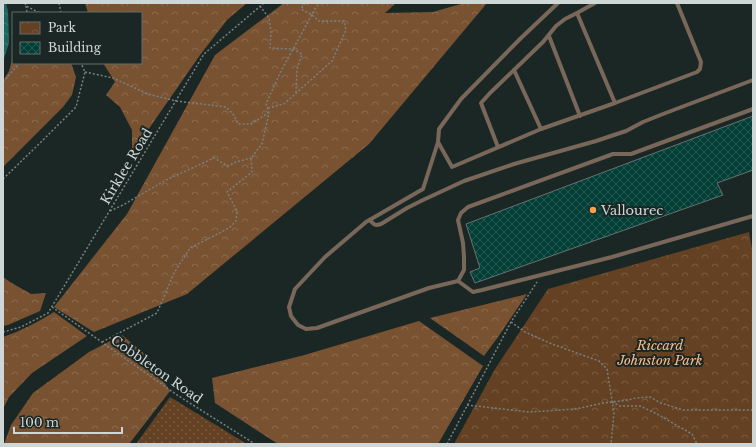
<svg xmlns="http://www.w3.org/2000/svg" width="756" height="447" viewBox="0 0 756 447" font-family="'Libre Baskerville',serif">
	<style>
		.grass { fill: url(#grass-dots) }
		.forest { fill: url(#forest-crowns) }
		.park { fill: url(#park-crowns) }
		.water { fill: url(#water-waves) }
		.building { fill: url(#building-cross-hatch); stroke: #657370 }
		.lines { fill: none; stroke-linecap: round; stroke-linejoin: round }
		.path { stroke: #788281; stroke-width: 1.5; stroke-dasharray: 2 2; stroke-linecap: butt }
		.service { stroke: #796759; stroke-width: 4 }
		.poi-dot { fill: #f9a04d; stroke: #1b2725; stroke-width: 1.5 }
		.labels { text-anchor: middle; stroke-width: 4; stroke-linejoin: round; paint-order: stroke }
		.street-label { font-size: 13px; fill: #cfd7d6; stroke: #1b2725 }
		.poi-label { font-size: 13px; fill: #cfd7d6; stroke: #1b2725; text-anchor: start }
		.park-label { font-size: 13px; font-style: italic; fill: #fbbb86; stroke: #1b2725 }
	</style>
	<defs>
		<pattern id="grass-dots" width="8" height="8" patternUnits="userSpaceOnUse"><rect width="8" height="8" fill="#644122"/><path d="M2 2h.1M6 6h.1" fill="none" stroke="#795c41" stroke-width="1.8" stroke-linecap="round"/></pattern>
		<pattern id="forest-crowns" width="20" height="18" patternUnits="userSpaceOnUse"><rect width="20" height="18" fill="#795231"/><path d="M2 6a3 3 0 1 1 6 0M12 15a3 3 0 1 1 6 0" fill="none" stroke="#8b6a4e"/></pattern>
		<pattern id="park-crowns" width="20" height="18" patternUnits="userSpaceOnUse"><rect width="20" height="18" fill="#644122"/><path d="M2 6a3 3 0 1 1 6 0M12 15a3 3 0 1 1 6 0" fill="none" stroke="#795c41"/></pattern>
		<pattern id="water-waves" width="16" height="10" patternUnits="userSpaceOnUse"><rect width="16" height="10" fill="#1f665e"/><path d="M0 5q4-4 8 0t8 0" fill="none" stroke="#3e7b74"/></pattern>
		<pattern id="building-cross-hatch" width="8" height="8" patternUnits="userSpaceOnUse"><rect width="8" height="8" fill="#033e37"/><path d="M0 0l8 8M0 8l8-8" fill="none" stroke="#275953"/></pattern>
	</defs>
	<rect width="100%" height="100%" fill="#1b2725"/>
	<path class="grass" d="M 170,397 L 247,444 L 136,444 Z"/>
	<g class="forest">
		<path d="M 85,3 L 247,3 L 227,20 L 200,55 L 132,153 L 132,130 L 120,107 L 106,95 L 115,82 L 103,63 L 141,63 L 141,13 L 88,13 Z"/>
		<path d="M 284,3 L 396,3 L 385,13 L 433,12 L 464,3 L 487,3 L 369,144 L 187,294 L 94,332 L 54,307 L 127,214 L 215,55 Z"/>
		<path d="M 13,56 L 13,63 L 71,63 L 76,77 L 72,95 L 63,107 L 3,167 L 3,81 L 9,71 Z"/>
		<path d="M 3,277 L 10,282 L 31,294 L 46,293 L 40,311 L 8,325 L 3,326 Z"/>
		<path d="M 527,294 L 498,337 L 484,356 L 430,318 Z"/>
		<path d="M 54,312 L 87,336 L 32,373 L 9,397 L 3,409 L 3,337 C 21,331 38,322 54,312 Z"/>
		<path d="M 419,321 L 483,366 L 438,444 L 278,444 L 215,403 L 212,378 L 301,356 Z"/>
		<path d="M 122,335 L 147,356 L 170,391 L 129,444 L 4,444 L 11,425 L 33,393 L 89,352 Z"/>
	</g>
	<path class="park" d="M 749,232 L 753,254 L 753,444 L 454,444 L 495,369 L 548,289 Z"/>
	<path class="water" d="M 3,3 L 6,3 L 8,11 L 9,43 L 3,62 Z"/>
	<path class="building" d="M 753,116 L 753,170 L 717,183 L 723,195 L 475,283 L 470,272 L 480,268 L 466,224 Z"/>
	<g class="lines">
		<g class="path">
			<path d="M 25,3 L 26,6 L 40,13"/>
			<path d="M 59,3 L 61,13"/>
			<path d="M 26,6 L 27,13"/>
			<path d="M 260,6 L 269,18 L 271,31 L 270,48 L 293,49 L 302,54 L 297,69 L 296,93"/>
			<path d="M 85,72 L 113,78 L 148,94 L 176,101 L 226,107 L 233,114 L 238,124 L 251,124 L 268,113"/>
			<path d="M 3,82 L 17,66 L 18,63"/>
			<path d="M 268,108 L 284,104 L 332,61 L 346,30 L 344,21 L 319,21 L 312,15 L 301,9 L 305,3"/>
			<path d="M 3,179 L 40,143 L 76,107 L 85,72 L 81,63"/>
			<path d="M 110,211 L 123,205 L 166,180 L 214,158 L 228,166 L 236,162 L 251,158"/>
			<path d="M 52,307 L 177,395 L 255,444"/>
			<path d="M 511,322 L 525,332 L 552,344 L 599,361 L 607,369 L 614,413 L 611,444"/>
			<path d="M 3,332 L 21,327 L 48,313 L 204,54 L 264,3"/>
			<path d="M 102,342 L 157,313 L 174,273 L 190,248 L 229,228 L 236,221 L 237,211 L 227,192 L 252,172 L 251,158 L 262,144 L 269,113 L 266,104 L 280,73 L 316,7 L 320,3"/>
			<path d="M 612,402 L 620,406 L 640,406 L 657,414 L 692,434 L 697,444"/>
			<path d="M 467,405 L 529,412 L 576,409 L 603,403 L 628,400 L 636,398 L 650,397 L 661,403 L 683,410 L 753,410"/>
			<path d="M 447,444 L 511,322 L 537,282"/>
		</g>
		<g class="service">
			<path d="M 558,3 L 521,38 L 461,99 L 439,129 L 438,142 L 423,189 L 366,222 L 325,257 L 295,289 L 289,307 L 291,316 L 298,325 L 306,329 L 317,328 L 429,288 L 458,281 L 473,292 L 482,290 L 612,257 L 753,216"/>
			<path d="M 577,13 L 615,103"/>
			<path d="M 549,36 L 580,116"/>
			<path d="M 514,70 L 541,129"/>
			<path d="M 438,142 L 452,167 L 541,129 L 615,103 L 697,72 L 700,69 L 701,62 L 677,3"/>
			<path d="M 498,147 L 481,103 L 490,93 L 543,42 L 556,26 L 565,19 L 577,13 L 595,3"/>
			<path d="M 370,220 C 374,225 375,226 381,224 L 407,208 L 423,200 L 464,181 L 514,164 L 596,141 L 626,131 L 643,122 L 663,114 L 753,80"/>
			<path d="M 458,281 L 464,270 L 464,257 L 463,243 L 458,220 L 461,213 L 468,207 L 613,154 L 631,154 L 753,109"/>
		</g>
	</g>
	<circle class="poi-dot" cx="593" cy="210" r="4"/>
	<g class="labels">
		<g class="street-label">
			<text transform="translate(126 166) rotate(-59)" y="5">Kirklee Road</text>
			<text transform="translate(157 369) rotate(35)" y="5">Cobbleton Road</text>
		</g>
		<g class="poi-label">
			<text x="601" y="215">Vallourec</text>
		</g>
		<g class="park-label">
			<text x="660" y="350">Riccard<tspan x="660" dy="15">Johnston Park</tspan></text>
		</g>
	</g>
	<rect width="756" height="447" fill="none" stroke="#cfd7d6" stroke-width="8"/>
	<rect x="12" y="12" width="130" height="52" fill="#1b2725" stroke="#636d6c"/>
	<rect x="20" y="22" width="20" height="12" fill="url(#park-crowns)" stroke="#636d6c"/>
	<text x="48" y="32" font-size="12" fill="#cfd7d6">Park</text>
	<rect x="20" y="42" width="20" height="12" fill="url(#building-cross-hatch)" stroke="#636d6c"/>
	<text x="48" y="52" font-size="12" fill="#cfd7d6">Building</text>
	<path d="M14 427v6h108v-6" fill="none" stroke="#cfd7d6" stroke-width="2"/>
	<text x="20" y="427" font-size="12" fill="#cfd7d6" stroke="#1b2725" stroke-width="3" paint-order="stroke">100 m</text>
</svg>
